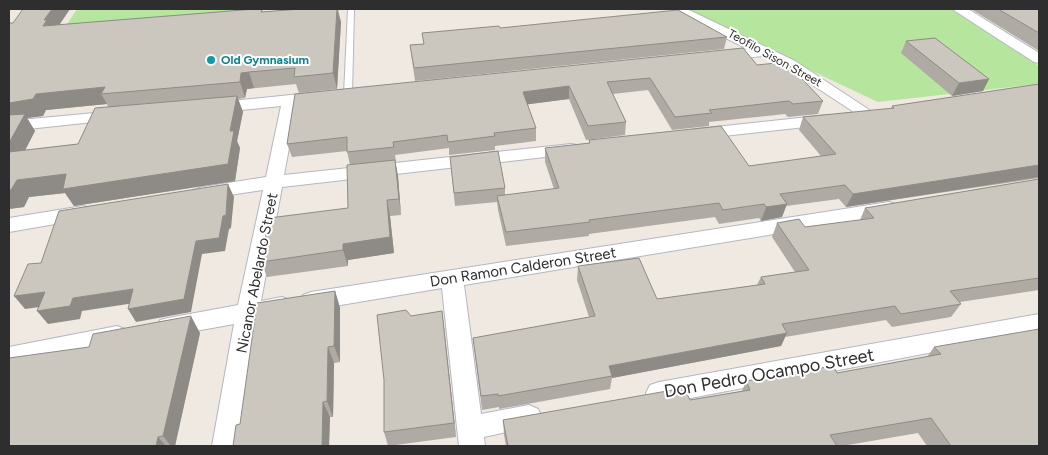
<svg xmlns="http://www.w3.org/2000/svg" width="1048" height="455" viewBox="0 0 1048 455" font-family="Figtree,sans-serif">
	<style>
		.green { fill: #b6e59e }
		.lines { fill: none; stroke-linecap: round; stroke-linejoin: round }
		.service-casing { stroke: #b4b7c1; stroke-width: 2 }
		.minor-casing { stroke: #b4b7c1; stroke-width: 2 }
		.service { fill: #fff; fill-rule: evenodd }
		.minor { fill: #fff; fill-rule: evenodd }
		.wall { fill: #afaba4; fill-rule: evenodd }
		.shaded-wall { fill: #8e8b86 }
		.building { fill: #cbc7bf; stroke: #8e8b86 }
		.culture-dot { fill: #0f9aa8; stroke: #fff; stroke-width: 2 }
		.labels { text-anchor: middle; stroke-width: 4; stroke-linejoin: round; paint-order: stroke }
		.far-street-label { font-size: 12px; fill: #2e2e2e; stroke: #fff }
		.far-culture-label { font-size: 12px; font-weight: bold; fill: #0d838f; stroke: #fff; text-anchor: start }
		.street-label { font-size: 15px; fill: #2e2e2e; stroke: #fff }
		.near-street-label { font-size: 18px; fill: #2e2e2e; stroke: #fff }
	</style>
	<rect width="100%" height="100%" fill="#efe9e1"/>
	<g class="green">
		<path d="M 77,9 L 258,9 L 62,32 Z"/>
		<path d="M 680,9 L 954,9 L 1039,66 L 1039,84 L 878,102 Z"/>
	</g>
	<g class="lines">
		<defs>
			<path id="service" d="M 348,9 L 354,9 L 352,94 L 348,96 L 344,94 Z"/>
			<g id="minor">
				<path d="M 671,9 L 687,9 L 795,61 L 877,115 L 875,118 L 863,118 L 785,67 L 762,56 L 722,61 L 717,60 L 715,57 L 717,54 L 748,49 L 672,12 Z"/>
				<path d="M 952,9 L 968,9 L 1039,53 L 1039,63 L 1034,62 Z"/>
				<path d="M 320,92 L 326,94 L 328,97 L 326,100 L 297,104 L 284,175 L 571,144 L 577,145 L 580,149 L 577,153 L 571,154 L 282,187 L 261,301 L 282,297 L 290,300 L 293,306 L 290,312 L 258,319 L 238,446 L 212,446 L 234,324 L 168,336 L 160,334 L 156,327 L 160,320 L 168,318 L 238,305 L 263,190 L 203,199 L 196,197 L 194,193 L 196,189 L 203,187 L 266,177 L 281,106 L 212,113 L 204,108 L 212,103 Z"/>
				<path d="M 116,111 L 122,113 L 124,116 L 122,119 L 9,131 L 9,121 Z"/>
				<path d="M 827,115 L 833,116 L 835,120 L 833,124 L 697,139 L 691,138 L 688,134 L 691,130 L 697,129 Z"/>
				<path d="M 889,202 L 896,204 L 899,209 L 896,214 L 464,285 L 481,414 L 529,405 L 538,409 L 542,417 L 538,425 L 484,437 L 485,446 L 459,446 L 442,288 L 311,310 L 303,307 L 300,301 L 303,295 L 311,292 Z"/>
				<path d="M 83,206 L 90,208 L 93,213 L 90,218 L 9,232 L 9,218 Z"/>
				<path d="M 1039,314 L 1039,332 L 659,404 L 650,401 L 646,393 L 650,385 L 659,382 Z"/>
				<path d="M 117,326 L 125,329 L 129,336 L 125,343 L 9,367 L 9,347 Z"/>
			</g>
		</defs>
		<use href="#service" class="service-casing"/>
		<use href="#minor" class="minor-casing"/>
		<use href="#service" class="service"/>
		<use href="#minor" class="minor"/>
	</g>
	<g class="wall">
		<path d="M 262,9 L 263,12 L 301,9 L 338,9 L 341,22 L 337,89 L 299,93 L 296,84 L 247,89 L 245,98 L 238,99 L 243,112 L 237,141 L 240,148 L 235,181 L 74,206 L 65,193 L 29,197 L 24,207 L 9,209 L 9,23 L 59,25 ZM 107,104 L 108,107 L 78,144 L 25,150 L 35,131 L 27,118 L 43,116 L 46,110 Z"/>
		<path d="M 971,9 L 1039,9 L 1039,51 Z"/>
		<path d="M 500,28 L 727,37 L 724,49 L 415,81 L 410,45 L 424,44 L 422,33 Z"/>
		<path d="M 906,41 L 989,79 L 983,91 L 952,96 L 901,53 Z"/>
		<path d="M 757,65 L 823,101 L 818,114 L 788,117 L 785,114 L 709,122 L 709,126 L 672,130 L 648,90 L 613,94 L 626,122 L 625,135 L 586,140 L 569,99 L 527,104 L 536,128 L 536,141 L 495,146 L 495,150 L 449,155 L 449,148 L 395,155 L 396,161 L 395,161 L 398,176 L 401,215 L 390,216 L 394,253 L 348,260 L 348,266 L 267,277 L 261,262 L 348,208 L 350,165 L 347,151 L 292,157 L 287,144 L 295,94 Z"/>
		<path d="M 1039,84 L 1039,178 L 846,207 L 839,199 L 786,206 L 782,217 L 761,221 L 759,218 L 719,224 L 715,217 L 589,234 L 589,236 L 506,246 L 498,210 L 497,202 L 455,206 L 450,157 L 505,188 L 505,195 L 554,189 L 545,162 L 545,148 L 589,143 L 589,140 L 749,166 L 821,156 L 799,130 L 803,117 L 891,109 L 892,106 Z"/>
		<path d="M 1039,179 L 1039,290 L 960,302 L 961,304 L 951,317 L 892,327 L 886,320 L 785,337 L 781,346 L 612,378 L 610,389 L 499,409 L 499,407 L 482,410 L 473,338 L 589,317 L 577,280 L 578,266 L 657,299 L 757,285 L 761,277 L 795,272 L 772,237 L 777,223 L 805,227 L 860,220 L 865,208 Z"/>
		<path d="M 335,291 L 340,308 L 340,362 L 334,363 L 333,417 L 330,417 L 329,446 L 233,446 L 240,424 Z"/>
		<path d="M 442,311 L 456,437 L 388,446 L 384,432 L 411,316 Z"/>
		<path d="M 200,333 L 175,446 L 9,446 Z"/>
		<path d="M 934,347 L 1039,446 L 927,446 L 918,433 L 842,446 L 506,446 L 504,435 L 503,420 L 690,400 L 742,391 L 746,381 L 837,373 L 927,357 Z"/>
	</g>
	<g class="shaded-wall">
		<path d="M 52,9 L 70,9 L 54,33 L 43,26 L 44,20 Z"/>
		<path d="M 337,9 L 341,22 L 337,89 L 333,73 Z"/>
		<path d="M 249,72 L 254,88 L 247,89 L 245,98 L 240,82 L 241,73 Z"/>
		<path d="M 989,79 L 983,91 L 952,96 L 959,83 Z"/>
		<path d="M 569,86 L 569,99 L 523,105 L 523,92 Z"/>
		<path d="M 105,87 L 101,94 L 107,104 L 46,110 L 43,116 L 27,118 L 35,131 L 15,170 L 9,161 L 9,103 L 36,94 Z"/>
		<path d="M 237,96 L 243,112 L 237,141 L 240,148 L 235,181 L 74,206 L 65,193 L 29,197 L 24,207 L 9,209 L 9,190 L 17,180 L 230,131 Z"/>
		<path d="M 395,160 L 398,176 L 401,215 L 399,199 Z"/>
		<path d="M 1039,165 L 1039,177 L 846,207 L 853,194 Z"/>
		<path d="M 228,184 L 234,197 L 231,228 L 229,229 L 225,251 L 202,254 L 191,312 L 136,322 L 128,309 L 196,241 Z"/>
		<path d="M 387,200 L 390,216 L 394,253 L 348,260 L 348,266 L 343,250 L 343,244 Z"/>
		<path d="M 787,204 L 782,217 L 761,221 L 766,207 Z"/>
		<path d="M 133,289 L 141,302 L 82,311 L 80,319 L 48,324 L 37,311 L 73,298 Z"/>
		<path d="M 335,291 L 340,308 L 340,362 L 334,346 Z"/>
		<path d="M 45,292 L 55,305 L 25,309 L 14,296 Z"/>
		<path d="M 442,311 L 444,327 L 456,437 L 454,423 Z"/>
		<path d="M 191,316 L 200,333 L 175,446 L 171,446 L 163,436 Z"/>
		<path d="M 787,333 L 781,346 L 612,378 L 612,376 L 609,366 Z"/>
		<path d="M 328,347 L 334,363 L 333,417 L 327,401 Z"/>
		<path d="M 323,402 L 330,417 L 329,446 L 322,446 Z"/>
		<path d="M 158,437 L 166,446 L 156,446 Z"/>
	</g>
	<g class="building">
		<path d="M 23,9 L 52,9 L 44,20 L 47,20 L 43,26 L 255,9 L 262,9 L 261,12 L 301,9 L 337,9 L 333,73 L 294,77 L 295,68 L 249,72 L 241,73 L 240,82 L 101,94 L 105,87 L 36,94 L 33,99 L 9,103 L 9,23 L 13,23 Z"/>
		<path d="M 998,9 L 1039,9 L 1039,33 Z"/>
		<path d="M 678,10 L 727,37 L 414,68 L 410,45 L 424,44 L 422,33 L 499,26 L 500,28 Z"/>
		<path d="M 935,38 L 989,79 L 959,83 L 906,41 Z"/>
		<path d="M 743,48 L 757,65 L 786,62 L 823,101 L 793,104 L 789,101 L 709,110 L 712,113 L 675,117 L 650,78 L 607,82 L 626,122 L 588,126 L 569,86 L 523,92 L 536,128 L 494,133 L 495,136 L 448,142 L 447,135 L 393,142 L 394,147 L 347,152 L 347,137 L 287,144 L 295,94 Z"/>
		<path d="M 1039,84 L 1039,165 L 853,194 L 845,185 L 780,194 L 787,204 L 766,207 L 764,204 L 723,210 L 719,203 L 589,220 L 590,222 L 506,232 L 497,196 L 559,188 L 545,148 L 590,143 L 589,140 L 721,126 L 749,166 L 836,154 L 803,117 L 894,108 L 892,106 Z"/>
		<path d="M 237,96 L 230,131 L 234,131 L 228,164 L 63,189 L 66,174 L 17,180 L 11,190 L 9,190 L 9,152 L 78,144 L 95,108 Z"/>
		<path d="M 25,114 L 9,143 L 9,115 Z"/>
		<path d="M 498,151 L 505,188 L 454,193 L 450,157 Z"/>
		<path d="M 395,160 L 399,199 L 387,200 L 390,237 L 343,244 L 343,250 L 261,262 L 269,218 L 348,208 L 347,165 Z"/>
		<path d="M 1039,179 L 1039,278 L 950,291 L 961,304 L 901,314 L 895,306 L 782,324 L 787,333 L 609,366 L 612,376 L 498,396 L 498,394 L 481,396 L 473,338 L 595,316 L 578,266 L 639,258 L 657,299 L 765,284 L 761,277 L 809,270 L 777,223 L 799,219 L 805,227 L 874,218 L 865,208 Z"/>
		<path d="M 228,184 L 226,215 L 223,216 L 219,238 L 196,241 L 184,299 L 128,309 L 133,289 L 73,298 L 70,306 L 37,311 L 45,292 L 14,296 L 28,264 L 41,263 L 59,211 Z"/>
		<path d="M 335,291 L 334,346 L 328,347 L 327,401 L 323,402 L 322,446 L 233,446 L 236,425 L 240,424 L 257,303 Z"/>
		<path d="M 406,310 L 411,316 L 442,311 L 454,423 L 384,432 L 384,380 L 377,315 Z"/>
		<path d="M 191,316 L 163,436 L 158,437 L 156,446 L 9,446 L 9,358 L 89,347 L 93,334 Z"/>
		<path d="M 1039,329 L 1039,446 L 951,446 L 931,418 L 830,435 L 837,446 L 508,446 L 503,420 L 684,388 L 690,400 L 750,390 L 746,381 L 833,366 L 837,373 L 941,354 L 934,347 Z"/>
	</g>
	<circle class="culture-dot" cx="211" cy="60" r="5"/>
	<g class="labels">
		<g class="far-street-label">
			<text transform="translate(775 58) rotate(29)" y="4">Teofilo Sison Street</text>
		</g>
		<g class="far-culture-label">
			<text x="221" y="64">Old Gymnasium</text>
		</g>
		<g class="street-label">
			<text transform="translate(523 267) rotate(-9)" y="5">Don Ramon Calderon Street</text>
			<text transform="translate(257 273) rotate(-79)" y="5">Nicanor Abelardo Street</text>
		</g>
		<g class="near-street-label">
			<text transform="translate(769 373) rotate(-10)" y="6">Don Pedro Ocampo Street</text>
		</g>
	</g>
	<rect width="1048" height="455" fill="none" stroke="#2e2e2e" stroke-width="20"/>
</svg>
